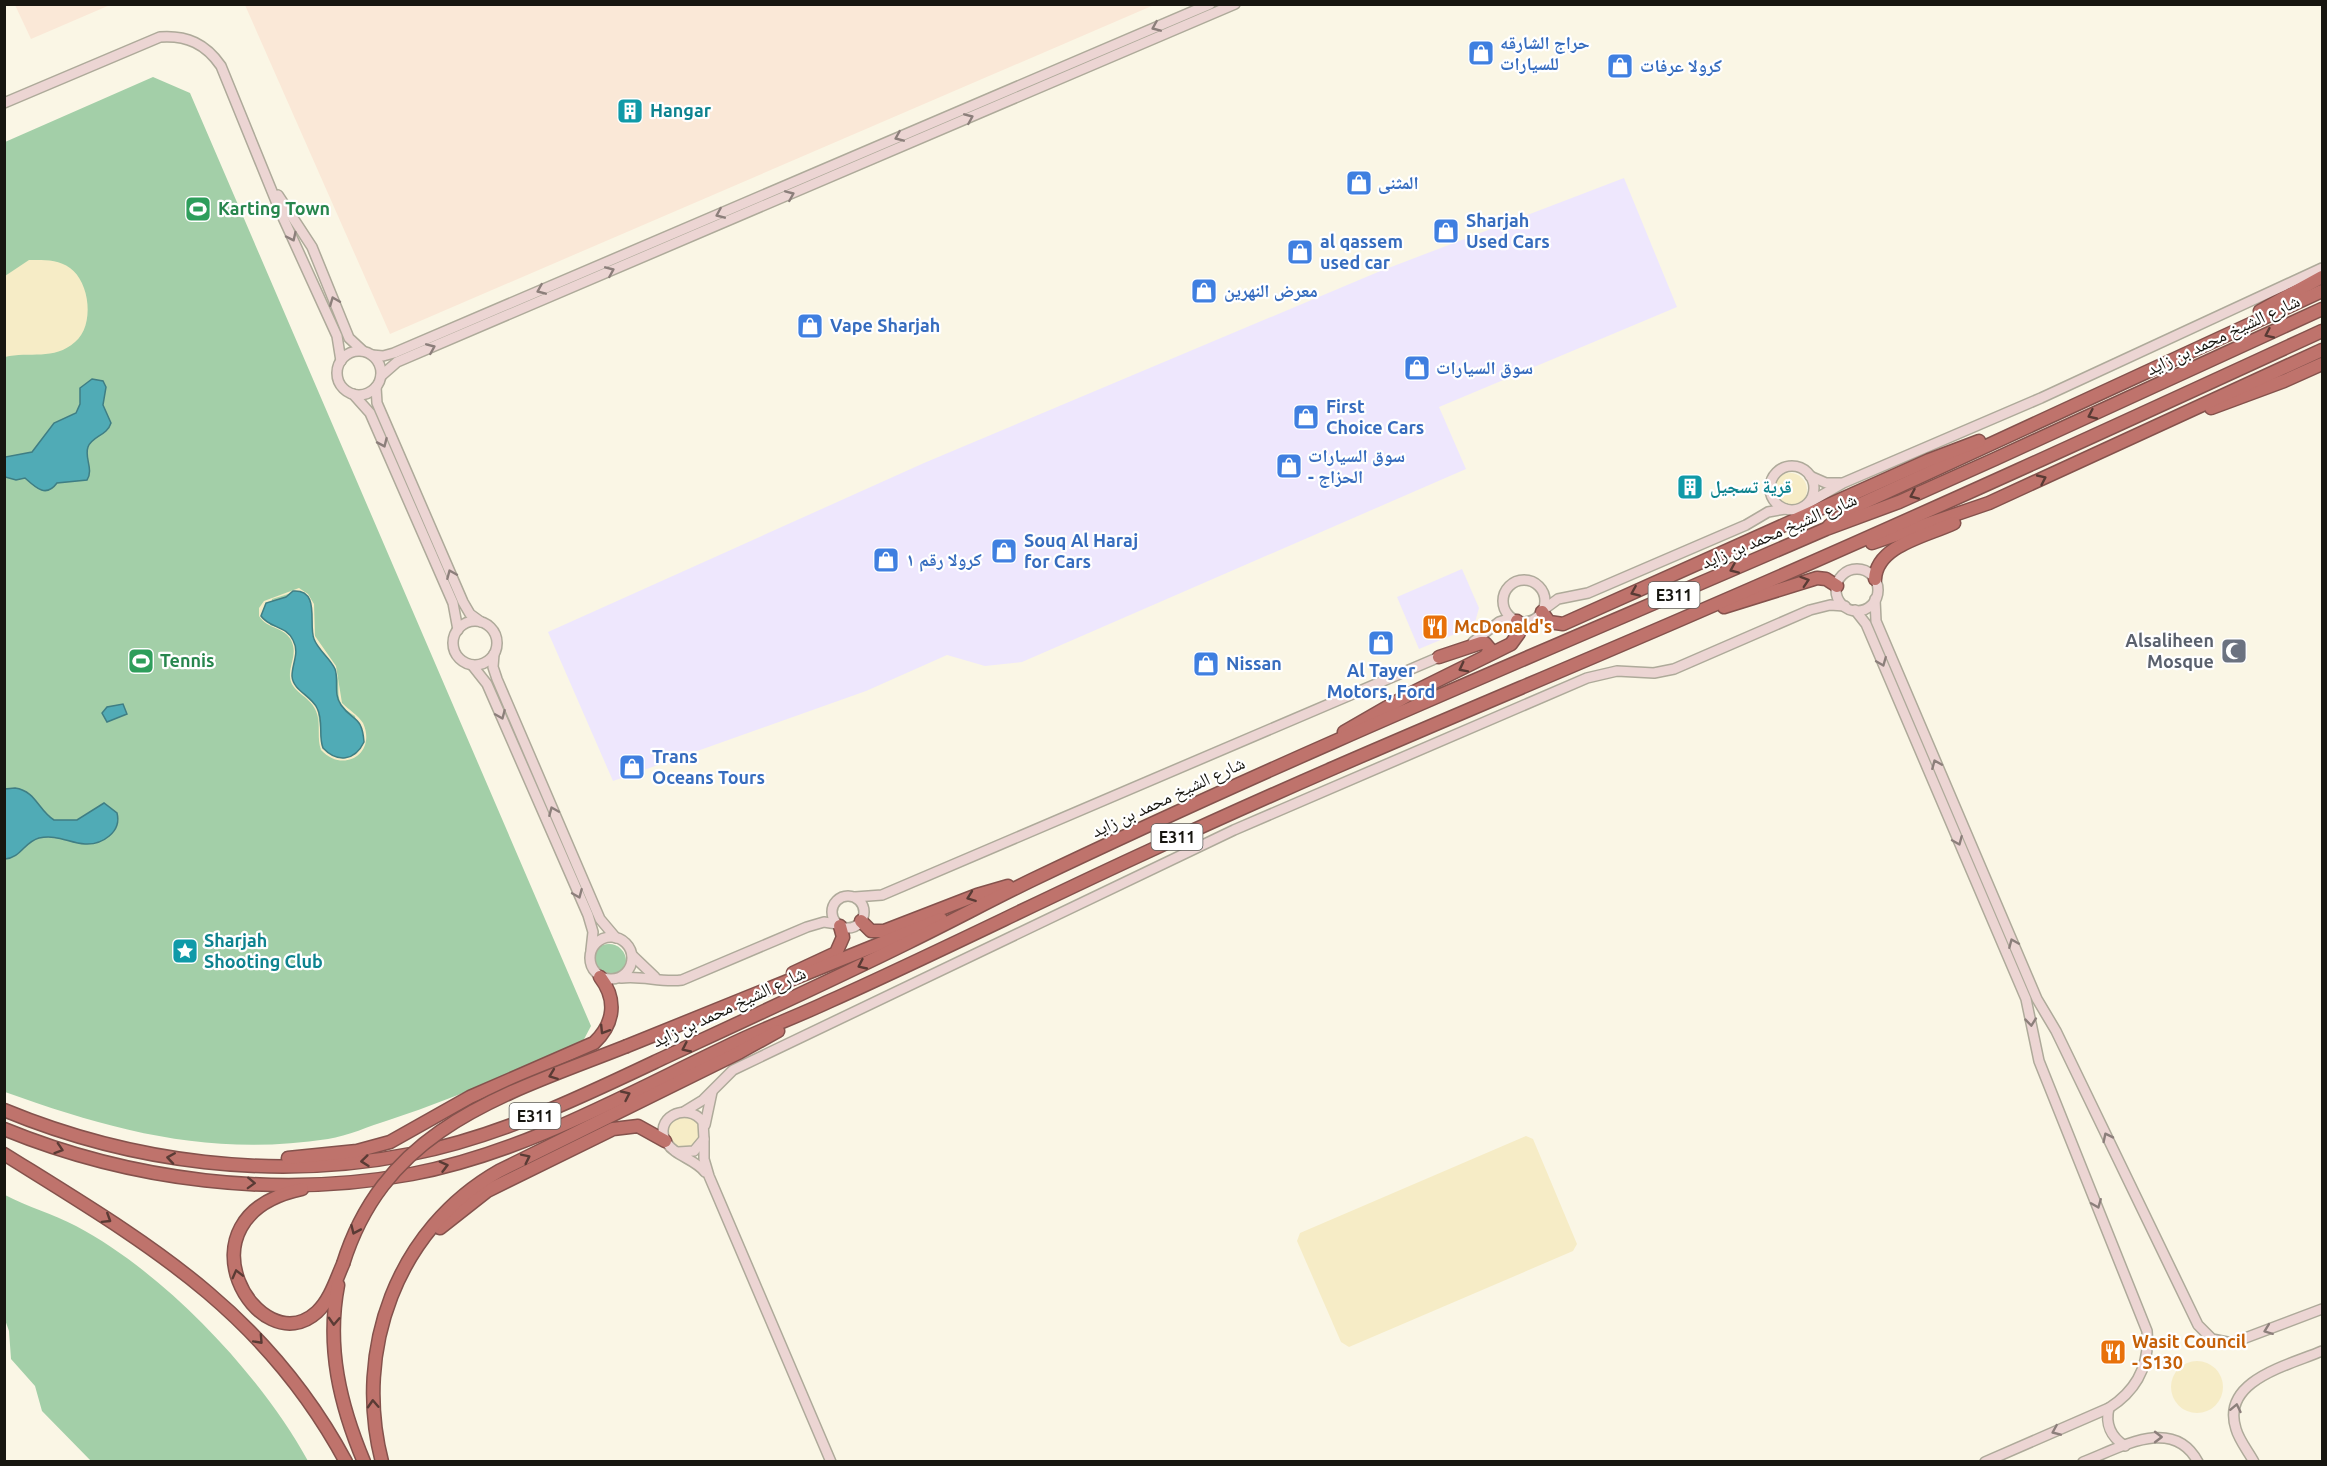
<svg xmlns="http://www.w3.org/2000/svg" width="2327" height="1466" viewBox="0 0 2327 1466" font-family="Ubuntu,'Noto Naskh Arabic',sans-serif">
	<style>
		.commercial { fill: #eee7fd }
		.industrial { fill: #fae8d7 }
		.green { fill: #a3cfa8 }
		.sand { fill: #f6ecc6; fill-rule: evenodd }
		.water { fill: #50abb6; stroke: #3f7e84; stroke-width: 1.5 }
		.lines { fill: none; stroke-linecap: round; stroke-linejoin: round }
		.secondary-casing { stroke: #aeaa9a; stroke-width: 12 }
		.highway-casing { stroke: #84524c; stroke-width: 15 }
		.secondary { stroke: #ecd5d3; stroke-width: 9 }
		.highway { stroke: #bf736c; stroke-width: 12 }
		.highway-bridge-casing { stroke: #84524c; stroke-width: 15; stroke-linecap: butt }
		.highway-bridge { stroke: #bf736c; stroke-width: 12 }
		.oneway { stroke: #8c7f7b }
		.oneway2 { stroke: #5a3b35 }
		.labels { text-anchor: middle; stroke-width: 4.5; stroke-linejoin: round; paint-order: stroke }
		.shield { fill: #fff; stroke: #5d5c58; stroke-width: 1.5 }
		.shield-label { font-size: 16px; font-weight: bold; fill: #171610 }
		.shop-label { font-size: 18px; font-weight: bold; fill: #366cbe; stroke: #fff; text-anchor: start }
		.culture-label { font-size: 18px; font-weight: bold; fill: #0d838f; stroke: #fff; text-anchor: start }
		.leisure-label { font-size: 18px; font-weight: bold; fill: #27864d; stroke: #fff; text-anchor: start }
		.street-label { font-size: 18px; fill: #171610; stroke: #fff }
		.food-label { font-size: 18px; font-weight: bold; fill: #c56008; stroke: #fff; text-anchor: start }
		.worship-label { font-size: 18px; font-weight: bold; fill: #5b616d; stroke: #fff; text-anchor: end }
	</style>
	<rect width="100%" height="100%" fill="#faf6e5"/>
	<g class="commercial">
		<path d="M 1624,178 L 1677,307 L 1439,407 L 1466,469 L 1022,662 L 985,666 L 947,655 L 866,691 L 613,781 L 548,632 L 924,463 L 1378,272 Z"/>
		<path d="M 1462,569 L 1479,608 L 1474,626 L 1419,649 L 1397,597 Z"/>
	</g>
	<g class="industrial">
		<path d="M 15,5 L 110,5 L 31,39 Z"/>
		<path d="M 245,5 L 1154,5 L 390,334 Z"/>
	</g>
	<g class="green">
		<path d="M 153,77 L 190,93 L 591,1026 L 582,1043 C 518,1071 455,1098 389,1120 C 369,1126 348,1136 328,1139 C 211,1157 114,1131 5,1092 L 5,142 Z"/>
		<circle cx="609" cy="961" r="17"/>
		<path d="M 5,1195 C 28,1207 53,1214 76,1226 C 165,1273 260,1374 308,1461 L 91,1461 L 42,1411 L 35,1386 L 11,1359 L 9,1331 L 4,1317 Z"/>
	</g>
	<g class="sand">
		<path d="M 29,260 C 43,260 58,259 70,268 C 90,282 95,326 75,342 C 54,361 29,351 5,357 L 5,276 Z"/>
		<circle cx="1790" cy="490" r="17"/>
		<path d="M 299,588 L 308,594 L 314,604 L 315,636 L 336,666 L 342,703 C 349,710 358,715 363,723 C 377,754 343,774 321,750 C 316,736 322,722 315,709 C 309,696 291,692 290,677 C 289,664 298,654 291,640 C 284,627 267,629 259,616 L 259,608 L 264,601 ZM 298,591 C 322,605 306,618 312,637 C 316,649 328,656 334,668 C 345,688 328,700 355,716 L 360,749 C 348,764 337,756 323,748 L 317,707 L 296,687 C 292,658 307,635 270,625 L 272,599 Z"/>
		<circle cx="684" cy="1131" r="17"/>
		<path d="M 1526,1136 L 1533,1139 L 1577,1244 L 1573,1251 L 1349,1347 L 1341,1342 L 1297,1241 L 1300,1233 Z"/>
		<circle cx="2197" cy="1387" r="26"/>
	</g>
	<g class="water">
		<path d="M 92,379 L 103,381 L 106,387 L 103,405 L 111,423 C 107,436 92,436 88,447 C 84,458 94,469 87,480 L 57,483 C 46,498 36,488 25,478 L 16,480 L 5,477 L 5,457 L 32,452 L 54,423 L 76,413 L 80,404 L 80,388 Z"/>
		<path d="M 293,591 C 321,589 308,625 314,639 C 318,650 330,658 335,669 C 339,680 333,694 341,705 C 353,722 362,715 364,742 C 355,761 337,763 323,748 C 318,735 324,721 317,708 C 311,695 293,691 292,676 C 292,663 300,653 293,640 C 287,626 269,628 261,616 L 266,603 L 286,597 Z"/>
		<path d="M 123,704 L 127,714 L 107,722 L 102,713 L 107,707 Z"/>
		<path d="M 15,788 C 36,791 38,810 54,820 L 77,820 L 104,803 L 117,813 C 122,832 102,845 85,844 C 69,843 57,834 39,838 C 24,842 21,858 5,859 L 5,789 Z"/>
	</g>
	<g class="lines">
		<defs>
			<g id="secondary">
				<path d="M 4,103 L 160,37 C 187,35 206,44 221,66 L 280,211 L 337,336 L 341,361"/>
				<path d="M 278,195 L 312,247 L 349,338 L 363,351"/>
				<circle cx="359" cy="373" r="22"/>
				<path d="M 372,355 L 383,356 L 394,353 L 1210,4"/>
				<path d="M 381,376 L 397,362 L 1235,4"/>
				<path d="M 376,387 L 377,403 L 463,602 L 470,614 L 481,622"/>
				<path d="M 353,394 L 370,413 L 453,603 L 458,630"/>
				<circle cx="1792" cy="488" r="22"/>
				<path d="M 1810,476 L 1826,483 L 1840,483"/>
				<path d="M 1810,502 L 1843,483 L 2041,398 L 2322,268"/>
				<circle cx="1857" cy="590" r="21"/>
				<circle cx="1524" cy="601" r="21"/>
				<path d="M 1875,599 L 1876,621 L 2037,999 L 2056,1031 L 2198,1325 L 2212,1339 L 2232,1343 L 2322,1309"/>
				<path d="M 1543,610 L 1558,599 L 1588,593 L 1746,525 L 1768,512 L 1785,509"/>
				<path d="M 1855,610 L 1866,624 L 2026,999 L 2039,1061 L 2147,1331 C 2150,1364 2137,1390 2109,1408 L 1985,1462"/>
				<circle cx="475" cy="643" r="22"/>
				<path d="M 1473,642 L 1499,622 L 1511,618"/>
				<path d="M 494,654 L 493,667 L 497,679 L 600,919 L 616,938"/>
				<path d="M 472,665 L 487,684 L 588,915 L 593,932 L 591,950"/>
				<circle cx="848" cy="912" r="16"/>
				<path d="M 855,897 L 882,895 L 1444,655"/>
				<circle cx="611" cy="958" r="21"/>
				<path d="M 632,955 L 655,977"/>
				<path d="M 621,978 C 642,975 661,983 682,980 L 807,927 L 824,922 L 837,924"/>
				<path d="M 685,1111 L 703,1100 L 733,1070 L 1234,830 L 1587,678 L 1617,671 L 1654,673 L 1674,669 L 1810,610 L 1830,605 L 1845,606"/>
				<path d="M 705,1125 L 712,1092"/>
				<path d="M 704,1139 L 704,1159 L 709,1176 L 831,1462"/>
				<path d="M 678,1152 L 694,1151 L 704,1139 L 703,1122 C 687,1100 651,1119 667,1143 C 675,1156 695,1159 705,1172"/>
				<path d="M 2109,1408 C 2105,1424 2111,1437 2125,1446"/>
				<path d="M 2083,1462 C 2120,1448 2173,1415 2198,1462"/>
				<path d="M 2254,1462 C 2248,1451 2239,1440 2236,1429 C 2220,1380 2290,1365 2322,1351"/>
			</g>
			<g id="highway">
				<path d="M 2260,311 L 2322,277"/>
				<path d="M 2211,408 L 2284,381 L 2322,364"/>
				<path d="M 1829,526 L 1850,509 L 2322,291"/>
				<path d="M 1872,543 L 1989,503 L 2322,350"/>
				<path d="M 1875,579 C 1877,545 1927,536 1954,523"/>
				<path d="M 1724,607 L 1817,578 L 1826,579 L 1837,586"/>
				<path d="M 1542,612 L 1549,622 L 1563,624 L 1929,460 L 1979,441"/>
				<path d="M 1439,657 L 1481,643 L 1485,643 L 1490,649 L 1486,656"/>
				<path d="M 1344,732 L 1410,694 L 1511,644 L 1519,633 L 1517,621"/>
				<path d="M 861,921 L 871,931 L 884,931 L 977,895 L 1008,886"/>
				<path d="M 793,973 L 836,953 L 843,937 L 840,926"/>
				<path d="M 627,1046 L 941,919"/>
				<path d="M 4,1110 C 132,1163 275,1181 411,1154 C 498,1137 579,1098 659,1060 C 743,1021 826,983 909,942 C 950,922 991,900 1032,880 C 1293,755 1561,644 1826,529 L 1899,502 L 1995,459 L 2322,309"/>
				<path d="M 4,1129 C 131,1181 277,1199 412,1174 C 523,1153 625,1095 726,1047 C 760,1030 796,1017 830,1001 C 937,953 1042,900 1149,851 C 1335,764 1526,687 1714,605 C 1918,517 2120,424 2322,331"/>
				<path d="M 4,1154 C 145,1242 264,1309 346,1462"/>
				<path d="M 288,1158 L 357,1151 L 390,1142 L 470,1097 L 594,1043 C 615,1023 617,999 600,977"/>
				<path d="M 302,1189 C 171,1217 259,1365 317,1312 C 330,1300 336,1280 343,1264"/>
				<path d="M 440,1228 L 487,1191 L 613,1129 L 638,1126 L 665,1141"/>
				<path d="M 338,1285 C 326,1347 340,1405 364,1462"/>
				<path d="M 382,1462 C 353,1350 397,1229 499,1171 L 740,1052 L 778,1031"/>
			</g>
		</defs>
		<use href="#secondary" class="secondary-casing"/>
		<use href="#highway" class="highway-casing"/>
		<use href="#secondary" class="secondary"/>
		<use href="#highway" class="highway"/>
		<defs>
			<path id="highway-bridge" d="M 343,1264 C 386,1126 506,1094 627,1046"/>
		</defs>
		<use href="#highway-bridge" class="highway-bridge-casing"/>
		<use href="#highway-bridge" class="highway-bridge"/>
	</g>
	<defs><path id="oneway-chevron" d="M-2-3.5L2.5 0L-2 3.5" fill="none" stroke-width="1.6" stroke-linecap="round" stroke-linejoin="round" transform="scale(1.5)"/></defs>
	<g class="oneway">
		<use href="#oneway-chevron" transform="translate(1156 27) rotate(157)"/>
		<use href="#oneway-chevron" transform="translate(969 118) rotate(-23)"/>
		<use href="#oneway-chevron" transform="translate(899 137) rotate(157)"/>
		<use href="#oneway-chevron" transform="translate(790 195) rotate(-23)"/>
		<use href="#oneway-chevron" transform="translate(720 214) rotate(157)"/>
		<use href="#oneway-chevron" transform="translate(292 237) rotate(65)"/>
		<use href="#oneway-chevron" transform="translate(610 271) rotate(-23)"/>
		<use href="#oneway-chevron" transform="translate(541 290) rotate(157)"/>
		<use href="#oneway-chevron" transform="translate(334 301) rotate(-112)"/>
		<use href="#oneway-chevron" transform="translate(431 348) rotate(-23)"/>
		<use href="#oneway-chevron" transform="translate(383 443) rotate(66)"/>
		<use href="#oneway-chevron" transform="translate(451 574) rotate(-113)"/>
		<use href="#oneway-chevron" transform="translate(1882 662) rotate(68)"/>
		<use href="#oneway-chevron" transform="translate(501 715) rotate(67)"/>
		<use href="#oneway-chevron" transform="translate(1936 764) rotate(-113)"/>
		<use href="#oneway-chevron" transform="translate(553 811) rotate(-113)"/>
		<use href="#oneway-chevron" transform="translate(1958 841) rotate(67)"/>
		<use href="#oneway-chevron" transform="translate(578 894) rotate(67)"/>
		<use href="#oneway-chevron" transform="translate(2013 943) rotate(-113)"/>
		<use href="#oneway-chevron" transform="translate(2031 1022) rotate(84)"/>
		<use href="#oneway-chevron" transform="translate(2107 1137) rotate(-116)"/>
		<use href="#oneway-chevron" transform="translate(2097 1204) rotate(68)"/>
		<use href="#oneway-chevron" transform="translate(2268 1330) rotate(159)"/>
		<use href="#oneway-chevron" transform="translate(2236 1408) rotate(-78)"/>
		<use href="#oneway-chevron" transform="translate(2056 1431) rotate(157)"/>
		<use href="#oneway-chevron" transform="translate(2158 1437)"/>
	</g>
	<g class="oneway2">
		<use href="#oneway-chevron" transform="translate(2269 334) rotate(155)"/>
		<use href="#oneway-chevron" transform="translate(2092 415) rotate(155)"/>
		<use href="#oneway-chevron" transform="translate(2042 479) rotate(-25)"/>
		<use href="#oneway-chevron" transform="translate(1914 495) rotate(156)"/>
		<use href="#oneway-chevron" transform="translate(1734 569) rotate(157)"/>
		<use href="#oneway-chevron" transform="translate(1805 581) rotate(-18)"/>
		<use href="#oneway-chevron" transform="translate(1635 592) rotate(157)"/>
		<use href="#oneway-chevron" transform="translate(1463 668) rotate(153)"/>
		<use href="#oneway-chevron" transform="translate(971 897) rotate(160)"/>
		<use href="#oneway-chevron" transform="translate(862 965) rotate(155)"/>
		<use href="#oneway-chevron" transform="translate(604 1030) rotate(122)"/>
		<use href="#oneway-chevron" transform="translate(686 1048) rotate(155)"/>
		<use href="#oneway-chevron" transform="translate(553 1075) rotate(159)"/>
		<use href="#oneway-chevron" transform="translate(626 1095) rotate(-25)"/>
		<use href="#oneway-chevron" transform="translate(59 1149) rotate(18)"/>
		<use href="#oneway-chevron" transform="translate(171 1158) rotate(-171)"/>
		<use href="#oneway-chevron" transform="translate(526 1158) rotate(-26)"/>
		<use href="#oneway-chevron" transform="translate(365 1161) rotate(174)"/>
		<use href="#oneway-chevron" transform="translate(444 1166) rotate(-15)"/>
		<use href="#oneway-chevron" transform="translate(251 1183) rotate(2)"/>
		<use href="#oneway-chevron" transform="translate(107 1219) rotate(32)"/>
		<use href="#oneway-chevron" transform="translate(355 1230) rotate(114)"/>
		<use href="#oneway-chevron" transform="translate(237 1274) rotate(-104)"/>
		<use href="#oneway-chevron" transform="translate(334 1321) rotate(93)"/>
		<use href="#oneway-chevron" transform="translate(259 1340) rotate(47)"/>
		<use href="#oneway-chevron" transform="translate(373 1404) rotate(-93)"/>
	</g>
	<defs>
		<symbol id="shop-square" viewBox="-11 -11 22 22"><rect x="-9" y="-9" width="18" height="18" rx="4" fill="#3f7fe0" stroke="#fff"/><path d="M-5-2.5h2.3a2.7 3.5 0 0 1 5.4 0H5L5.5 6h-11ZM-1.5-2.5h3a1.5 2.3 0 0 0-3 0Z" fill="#fff"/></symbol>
		<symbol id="building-square" viewBox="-11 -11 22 22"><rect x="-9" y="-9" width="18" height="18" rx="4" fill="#0f9aa8" stroke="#fff"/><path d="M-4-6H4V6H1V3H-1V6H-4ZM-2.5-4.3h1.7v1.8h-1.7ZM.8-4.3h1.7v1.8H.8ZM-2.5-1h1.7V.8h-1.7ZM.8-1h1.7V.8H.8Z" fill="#fff"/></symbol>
		<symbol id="stadium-square" viewBox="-11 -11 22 22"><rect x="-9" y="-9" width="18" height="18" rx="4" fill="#2e9e5b" stroke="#fff"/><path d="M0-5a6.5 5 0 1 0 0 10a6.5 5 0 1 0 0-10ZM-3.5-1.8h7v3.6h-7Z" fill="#fff"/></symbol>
		<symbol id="restaurant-square" viewBox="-11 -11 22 22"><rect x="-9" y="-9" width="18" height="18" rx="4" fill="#e8710a" stroke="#fff"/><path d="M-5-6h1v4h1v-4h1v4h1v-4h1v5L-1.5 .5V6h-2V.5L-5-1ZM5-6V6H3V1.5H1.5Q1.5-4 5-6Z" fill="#fff"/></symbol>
		<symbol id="mosque-square" viewBox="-11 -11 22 22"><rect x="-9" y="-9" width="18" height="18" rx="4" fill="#6b7280" stroke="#fff"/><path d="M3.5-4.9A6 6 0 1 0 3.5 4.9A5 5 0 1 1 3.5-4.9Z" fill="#fff"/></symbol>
		<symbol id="sight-square" viewBox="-11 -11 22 22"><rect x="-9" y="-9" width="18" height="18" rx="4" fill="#0f9aa8" stroke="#fff"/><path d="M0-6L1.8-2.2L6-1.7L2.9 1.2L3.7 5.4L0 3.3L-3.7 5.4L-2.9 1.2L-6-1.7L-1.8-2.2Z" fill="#fff"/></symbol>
	</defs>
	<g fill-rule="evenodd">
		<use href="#shop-square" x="1466" y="38" width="30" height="30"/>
		<use href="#shop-square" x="1605" y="51" width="30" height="30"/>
		<use href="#building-square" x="615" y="96" width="30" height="30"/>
		<use href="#shop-square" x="1344" y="168" width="30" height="30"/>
		<use href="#stadium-square" x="183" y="194" width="30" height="30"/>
		<use href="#shop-square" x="1431" y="216" width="30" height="30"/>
		<use href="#shop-square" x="1285" y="237" width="30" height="30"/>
		<use href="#shop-square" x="1189" y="276" width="30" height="30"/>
		<use href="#shop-square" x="795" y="311" width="30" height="30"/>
		<use href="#shop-square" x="1402" y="353" width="30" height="30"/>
		<use href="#shop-square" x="1291" y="402" width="30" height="30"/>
		<use href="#shop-square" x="1274" y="451" width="30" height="30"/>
		<use href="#building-square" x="1675" y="472" width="30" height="30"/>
		<use href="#shop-square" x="989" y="536" width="30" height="30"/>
		<use href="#shop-square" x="871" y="545" width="30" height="30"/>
		<use href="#restaurant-square" x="1420" y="612" width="30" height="30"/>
		<use href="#shop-square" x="1366" y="628" width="30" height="30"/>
		<use href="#mosque-square" x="2219" y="636" width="30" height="30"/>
		<use href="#stadium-square" x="126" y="646" width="30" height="30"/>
		<use href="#shop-square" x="1191" y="649" width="30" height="30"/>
		<use href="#shop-square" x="617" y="752" width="30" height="30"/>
		<use href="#sight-square" x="170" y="936" width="30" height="30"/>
		<use href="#restaurant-square" x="2098" y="1337" width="30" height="30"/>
	</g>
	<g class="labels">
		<g class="shield">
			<rect x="1648.5" y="582" width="51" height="26" rx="4.5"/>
			<rect x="1151.5" y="824" width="51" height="26" rx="4.5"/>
			<rect x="509.5" y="1103" width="51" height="26" rx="4.5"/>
		</g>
		<g class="shield-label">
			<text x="1674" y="601">E311</text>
			<text x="1177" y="843">E311</text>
			<text x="535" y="1122">E311</text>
		</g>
		<g class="shop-label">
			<text x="1500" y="49">حراج الشارقه<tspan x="1500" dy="21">للسيارات</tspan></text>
			<text x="1640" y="72">كرولا عرفات</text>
			<text x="1378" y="189">المثنى</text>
			<text x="1466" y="227">Sharjah<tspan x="1466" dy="21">Used Cars</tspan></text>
			<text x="1320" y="248">al qassem<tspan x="1320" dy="21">used car</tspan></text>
			<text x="1224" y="297">معرض النهرين</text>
			<text x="830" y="332">Vape Sharjah</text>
			<text x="1436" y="374">سوق السيارات</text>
			<text x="1326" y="413">First<tspan x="1326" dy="21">Choice Cars</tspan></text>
			<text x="1308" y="462">سوق السيارات<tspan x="1308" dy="21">- الحزاج</tspan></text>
			<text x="1024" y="547">Souq Al Haraj<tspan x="1024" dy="21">for Cars</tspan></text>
			<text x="906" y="566">كرولا رقم ١</text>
			<text x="1226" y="670">Nissan</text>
			<text x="1381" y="677" text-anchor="middle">Al Tayer<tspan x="1381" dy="21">Motors, Ford</tspan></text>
			<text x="652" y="763">Trans<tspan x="652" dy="21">Oceans Tours</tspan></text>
		</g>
		<g class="culture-label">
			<text x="650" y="117">Hangar</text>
			<text x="1710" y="493">قرية تسجيل</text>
			<text x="204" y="947">Sharjah<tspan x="204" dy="21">Shooting Club</tspan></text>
		</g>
		<g class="leisure-label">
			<text x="218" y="215">Karting Town</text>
			<text x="160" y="667">Tennis</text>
		</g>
		<g class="street-label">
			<text transform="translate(2223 335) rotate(-25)" y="6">شارع الشيخ محمد بن زايد</text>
			<text transform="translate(1779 531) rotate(-23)" y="6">شارع الشيخ محمد بن زايد</text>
			<text transform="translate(1168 797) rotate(-25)" y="6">شارع الشيخ محمد بن زايد</text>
			<text transform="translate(729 1007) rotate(-25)" y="6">شارع الشيخ محمد بن زايد</text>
		</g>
		<g class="food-label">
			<text x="1454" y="633">McDonald's</text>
			<text x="2132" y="1348">Wasit Council<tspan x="2132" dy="21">- S130</tspan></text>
		</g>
		<g class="worship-label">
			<text x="2214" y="647">Alsaliheen<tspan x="2214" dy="21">Mosque</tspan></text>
		</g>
	</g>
	<rect width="2327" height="1466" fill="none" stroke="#171610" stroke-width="12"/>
</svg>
